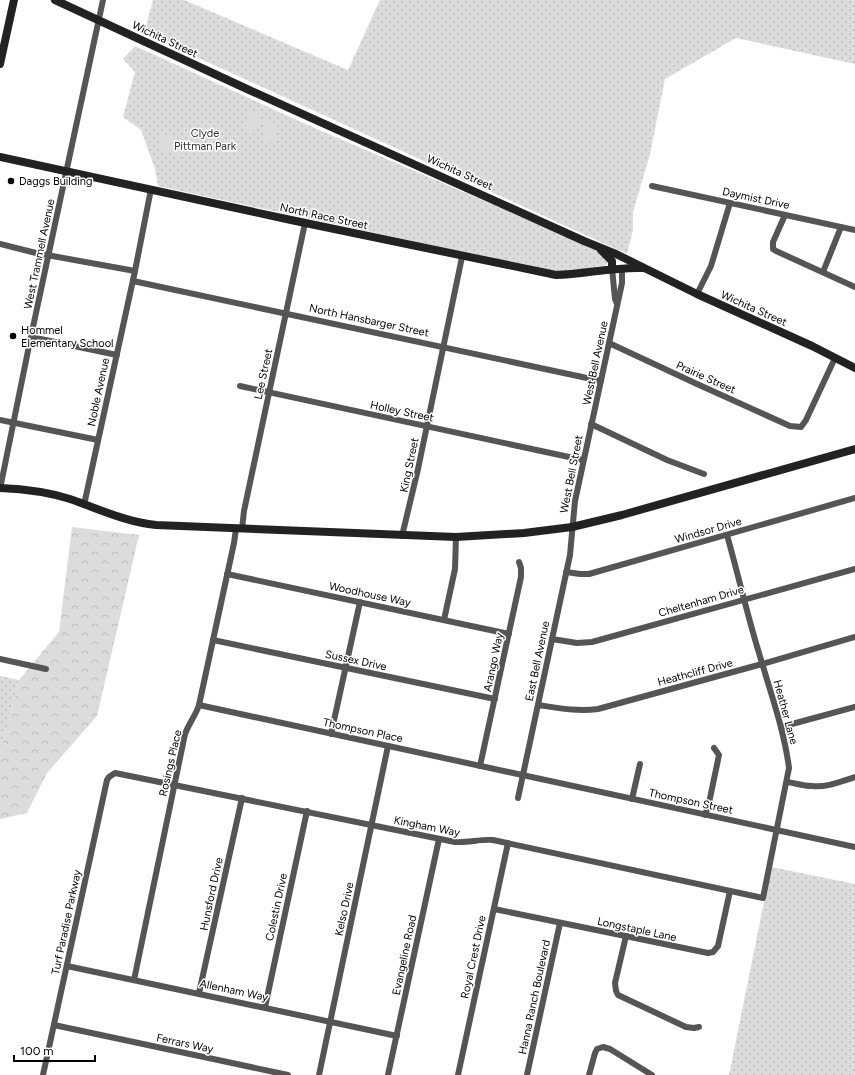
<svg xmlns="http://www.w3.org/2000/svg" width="855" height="1075" viewBox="0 0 855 1075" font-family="Figtree,sans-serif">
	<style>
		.grass { fill: url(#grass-dots) }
		.forest { fill: url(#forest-crowns) }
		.pitch { fill: #dcdcdc }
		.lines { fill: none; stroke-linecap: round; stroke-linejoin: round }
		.street { stroke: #555; stroke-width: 6 }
		.secondary { stroke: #222; stroke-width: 8 }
		.poi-dot { fill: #000; stroke: #fff; stroke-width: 1.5 }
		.labels { text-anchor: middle; stroke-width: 3; stroke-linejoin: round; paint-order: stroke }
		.street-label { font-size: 11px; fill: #000; stroke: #fff }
		.park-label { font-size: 11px; fill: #333; stroke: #fff }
		.poi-label { font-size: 11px; fill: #000; stroke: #fff; text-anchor: start }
	</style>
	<defs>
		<pattern id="grass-dots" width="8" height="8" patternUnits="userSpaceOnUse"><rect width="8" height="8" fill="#dcdcdc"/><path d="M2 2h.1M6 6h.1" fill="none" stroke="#bbb" stroke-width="1.8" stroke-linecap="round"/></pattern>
		<pattern id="forest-crowns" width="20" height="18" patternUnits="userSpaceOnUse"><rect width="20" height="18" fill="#dcdcdc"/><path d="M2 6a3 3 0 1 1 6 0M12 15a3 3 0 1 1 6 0" fill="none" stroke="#bbb"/></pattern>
	</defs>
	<rect width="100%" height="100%" fill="#fff"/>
	<g class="grass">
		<path d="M 153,0 L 184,0 L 348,70 L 380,0 L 855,0 L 855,64 L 736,38 L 665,79 L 650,154 L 633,212 L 633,230 L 627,254 L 144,33 Z"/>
		<path d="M 135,46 L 310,126 L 598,250 L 608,262 L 606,265 L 566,272 L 552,271 L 158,186 L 155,169 L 141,130 L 123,117 L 135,72 L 123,59 Z"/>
		<path d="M 0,676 L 19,680 L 0,753 Z"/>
		<path d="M 771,867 L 855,884 L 855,1075 L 729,1075 Z"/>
	</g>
	<path class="forest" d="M 72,527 L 139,535 L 97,716 L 47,773 L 27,813 L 0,819 L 0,753 L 19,680 L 59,632 Z"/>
	<g class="pitch">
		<path d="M 249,112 L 261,114 L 256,134 L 245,131 Z"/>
		<path d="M 265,121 L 278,123 L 274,143 L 262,140 Z"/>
		<path d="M 163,133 L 187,143 L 181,158 L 157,147 Z"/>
	</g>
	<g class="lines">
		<g class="street">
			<path d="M 652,186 L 855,230"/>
			<path d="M 785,215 L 773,242 L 773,249 L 776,251 L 855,287"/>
			<path d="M 0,244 L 36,253 L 135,271"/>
			<path d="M 612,268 L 615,299 L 617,304"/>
			<path d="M 823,272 L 841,227"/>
			<path d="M 133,281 L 601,381"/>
			<path d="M 697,294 L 711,266 L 730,203"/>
			<path d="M 31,337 L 117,355"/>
			<path d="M 609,343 L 697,384 L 790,426 L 801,427 L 806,420 L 835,358"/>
			<path d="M 240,386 L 583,460"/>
			<path d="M 0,420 L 98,440"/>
			<path d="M 591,424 L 667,460 L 704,474"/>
			<path d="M 0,489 L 30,341 L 103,0"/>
			<path d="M 84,505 L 135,271 L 151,189"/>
			<path d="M 242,529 L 244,511 L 305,223"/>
			<path d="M 402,536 L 418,469 L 462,257"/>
			<path d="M 566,572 L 580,574 L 589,574 L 855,498"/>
			<path d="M 227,574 L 509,634"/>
			<path d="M 444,620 L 455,569 L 456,537"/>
			<path d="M 552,639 L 577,643 L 592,642 L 855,569"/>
			<path d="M 213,640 L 495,699"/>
			<path d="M 0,659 L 46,669"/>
			<path d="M 199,705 L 855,847"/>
			<path d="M 538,705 C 558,708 578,712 598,709 L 762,664 L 855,637"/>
			<path d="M 781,727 L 855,707"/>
			<path d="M 331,734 L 360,602"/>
			<path d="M 480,766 L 521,577 L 521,568 L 519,562"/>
			<path d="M 787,782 C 795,783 803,786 812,786 C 826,788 842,781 855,777"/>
			<path d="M 518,798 L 570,555 L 575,501 L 622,283 L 622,268"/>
			<path d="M 632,799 L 640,764"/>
			<path d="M 705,815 L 709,803 L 719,755 L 714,748"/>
			<path d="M 494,909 L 708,953 L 713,952 L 718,946 L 730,891"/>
			<path d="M 626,936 L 615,983 L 616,991 L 618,995 L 686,1027 L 694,1028 L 699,1027"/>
			<path d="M 67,966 L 397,1036"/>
			<path d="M 134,980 L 185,734 C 189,723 196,715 199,705 L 234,543 L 236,529"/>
			<path d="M 199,993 L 242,798"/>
			<path d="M 265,1007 L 307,811"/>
			<path d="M 54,1025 L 288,1075"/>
			<path d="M 43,1075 L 107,780 L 109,777 L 115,773 L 455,842 C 468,843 480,839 493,840 L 763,898 L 789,768 C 784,729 770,691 759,653 C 747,614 738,574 727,535"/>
			<path d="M 319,1075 L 388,746"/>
			<path d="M 388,1075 L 439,839"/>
			<path d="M 458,1075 L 508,843"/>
			<path d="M 527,1075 L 560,923"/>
			<path d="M 589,1075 L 595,1053 L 597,1049 L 603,1047 L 610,1049 L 652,1075"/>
		</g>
		<g class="secondary">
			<path d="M 55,0 L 247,89 L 584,241 L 616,254 L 697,294 L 812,346 L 855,368"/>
			<path d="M 0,64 L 14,0"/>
			<path d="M 0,157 L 291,220 L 556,275 C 585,274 613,267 642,268"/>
			<path d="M 601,250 L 612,261 L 612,268"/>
			<path d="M 0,488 C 24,489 48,492 70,499 C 99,509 126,522 156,525 L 456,537 L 524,533 L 572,527 L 622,515 L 855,449"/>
		</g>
	</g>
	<g class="poi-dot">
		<circle cx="11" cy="181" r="4"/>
		<circle cx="13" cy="336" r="4"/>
	</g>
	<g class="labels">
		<g class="street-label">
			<text transform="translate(165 39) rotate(25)" y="4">Wichita Street</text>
			<text transform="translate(460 172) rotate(24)" y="4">Wichita Street</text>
			<text transform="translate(756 198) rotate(12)" y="4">Daymist Drive</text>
			<text transform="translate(324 216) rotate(12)" y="4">North Race Street</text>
			<text transform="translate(39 254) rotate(-78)" y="4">West Trammell Avenue</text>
			<text transform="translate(754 308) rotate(24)" y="4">Wichita Street</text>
			<text transform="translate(369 320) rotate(12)" y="4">North Hansbarger Street</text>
			<text transform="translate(595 363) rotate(-78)" y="4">West Bell Avenue</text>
			<text transform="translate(263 374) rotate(-78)" y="4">Lee Street</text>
			<text transform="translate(706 377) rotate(24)" y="4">Prairie Street</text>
			<text transform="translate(98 392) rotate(-78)" y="4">Noble Avenue</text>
			<text transform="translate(402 411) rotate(12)" y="4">Holley Street</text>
			<text transform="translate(409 465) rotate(-78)" y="4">King Street</text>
			<text transform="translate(571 474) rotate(-79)" y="4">West Bell Street</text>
			<text transform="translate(708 530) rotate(-16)" y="4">Windsor Drive</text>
			<text transform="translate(370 594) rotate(12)" y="4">Woodhouse Way</text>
			<text transform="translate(701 601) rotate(-16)" y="4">Cheltenham Drive</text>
			<text transform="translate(356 660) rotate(12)" y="4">Sussex Drive</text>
			<text transform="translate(537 661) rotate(-78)" y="4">East Bell Avenue</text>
			<text transform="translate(493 662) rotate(-78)" y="4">Arango Way</text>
			<text transform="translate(695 672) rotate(-15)" y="4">Heathcliff Drive</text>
			<text transform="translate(786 712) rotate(75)" y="4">Heather Lane</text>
			<text transform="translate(363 730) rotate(12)" y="4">Thompson Place</text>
			<text transform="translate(170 763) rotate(-77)" y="4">Rosings Place</text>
			<text transform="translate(691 801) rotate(12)" y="4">Thompson Street</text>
			<text transform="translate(427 826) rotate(11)" y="4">Kingham Way</text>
			<text transform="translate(211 894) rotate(-78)" y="4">Hunsford Drive</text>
			<text transform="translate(276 907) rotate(-78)" y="4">Colestin Drive</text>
			<text transform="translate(344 909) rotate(-78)" y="4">Kelso Drive</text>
			<text transform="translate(66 922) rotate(-78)" y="4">Turf Paradise Parkway</text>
			<text transform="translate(637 929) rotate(12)" y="4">Longstaple Lane</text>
			<text transform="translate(404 955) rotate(-78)" y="4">Evangeline Road</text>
			<text transform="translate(473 957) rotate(-78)" y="4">Royal Crest Drive</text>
			<text transform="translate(234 990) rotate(12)" y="4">Allenham Way</text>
			<text transform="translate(534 997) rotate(-78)" y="4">Hanna Ranch Boulevard</text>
			<text transform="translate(185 1043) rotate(12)" y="4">Ferrars Way</text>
		</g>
		<g class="park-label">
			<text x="205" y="137">Clyde<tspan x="205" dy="13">Pittman Park</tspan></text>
		</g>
		<g class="poi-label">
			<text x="19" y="185">Daggs Building</text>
			<text x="21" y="334">Hommel<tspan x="21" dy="13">Elementary School</tspan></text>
		</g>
	</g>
	<path d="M14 1055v6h81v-6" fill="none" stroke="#000000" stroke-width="2"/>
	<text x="20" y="1055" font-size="12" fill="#000000" stroke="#ffffff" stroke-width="3" paint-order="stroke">100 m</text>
</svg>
